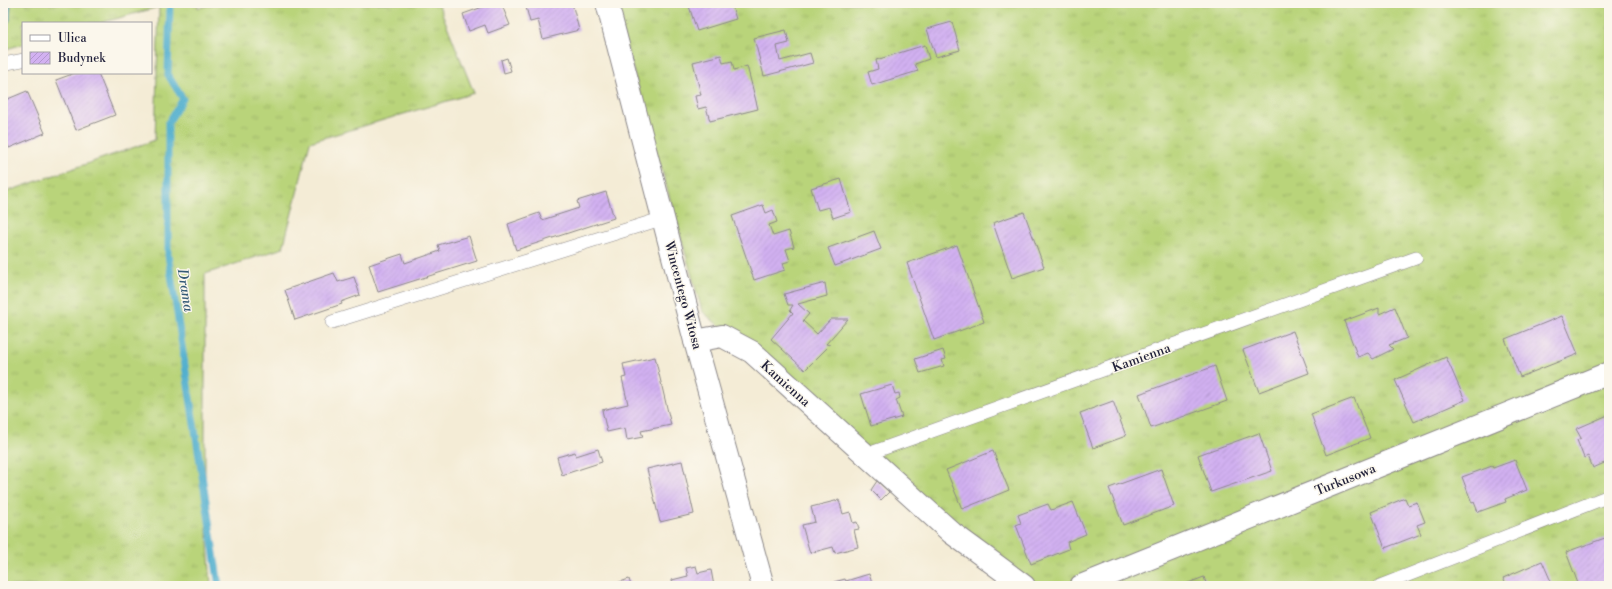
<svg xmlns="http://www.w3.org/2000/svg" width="1612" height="589" viewBox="0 0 1612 589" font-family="'Libre Bodoni',serif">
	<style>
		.grass { fill: url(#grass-tufts); stroke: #6e7b5a }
		.water { fill: #50aece; stroke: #396884 }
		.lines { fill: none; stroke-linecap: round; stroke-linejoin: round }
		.stream { stroke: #50aece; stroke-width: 7 }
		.building { fill: url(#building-hatch) }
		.service-casing { stroke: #8b8788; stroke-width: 14 }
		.minor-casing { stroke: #8b8788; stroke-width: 24 }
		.tertiary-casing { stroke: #8b8788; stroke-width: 24 }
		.service { stroke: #fff; stroke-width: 13 }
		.minor { stroke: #fff; stroke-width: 22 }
		.tertiary { stroke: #fff; stroke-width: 22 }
		.labels { text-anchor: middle; stroke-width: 3; stroke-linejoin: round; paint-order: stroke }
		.street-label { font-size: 13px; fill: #22223b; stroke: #fbf7ec }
		.water-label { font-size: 14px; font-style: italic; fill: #345a76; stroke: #fbf7ec }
	</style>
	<defs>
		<pattern id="grass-tufts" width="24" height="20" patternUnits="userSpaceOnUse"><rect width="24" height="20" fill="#b9d47a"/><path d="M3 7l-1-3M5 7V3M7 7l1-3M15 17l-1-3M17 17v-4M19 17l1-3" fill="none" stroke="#9fb66a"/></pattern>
		<pattern id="building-hatch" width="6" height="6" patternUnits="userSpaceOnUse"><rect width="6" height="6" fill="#d2b1f1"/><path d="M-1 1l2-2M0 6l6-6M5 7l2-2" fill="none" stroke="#b498d0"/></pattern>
	</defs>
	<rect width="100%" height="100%" fill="#fbf7ec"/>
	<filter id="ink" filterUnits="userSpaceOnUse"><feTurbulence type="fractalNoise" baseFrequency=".025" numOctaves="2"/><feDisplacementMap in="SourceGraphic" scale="8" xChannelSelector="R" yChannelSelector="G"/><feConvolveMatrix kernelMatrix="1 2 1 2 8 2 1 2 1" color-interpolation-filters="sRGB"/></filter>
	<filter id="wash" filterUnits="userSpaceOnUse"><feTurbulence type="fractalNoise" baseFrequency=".012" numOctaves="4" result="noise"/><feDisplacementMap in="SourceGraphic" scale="16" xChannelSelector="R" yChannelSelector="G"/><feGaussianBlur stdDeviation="0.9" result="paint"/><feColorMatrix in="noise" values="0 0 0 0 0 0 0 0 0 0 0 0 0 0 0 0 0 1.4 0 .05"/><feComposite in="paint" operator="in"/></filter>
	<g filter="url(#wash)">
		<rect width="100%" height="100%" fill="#f4ecd6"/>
		<g class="grass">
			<path d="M 3,3 L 198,3 L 198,8 L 217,3 L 438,3 L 474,93 L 310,142 L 283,248 L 205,274 L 205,502 L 211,586 L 3,586 L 3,193 L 155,140 L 159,7 L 100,23 L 23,23 L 23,44 L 3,50 Z"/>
			<path d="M 614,3 L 1609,3 L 1609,586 L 1022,586 L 988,563 L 702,311 Z"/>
		</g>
		<path class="water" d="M 3,3 L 11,3 L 10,21 L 3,26 Z"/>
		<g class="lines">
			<path class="stream" d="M 170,3 L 168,75 L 183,99 L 168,123 L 168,255 L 219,586"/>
		</g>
		<g id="blocks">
			<g class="building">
				<path d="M 494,3 L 501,3 L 510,25 L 488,33 L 485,25 L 469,31 L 463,14 Z"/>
				<path d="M 534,3 L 572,3 L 579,30 L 543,39 L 538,20 L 530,22 L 526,7 L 534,4 Z"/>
				<path d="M 688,3 L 731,3 L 736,19 L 697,31 Z"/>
				<path d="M 952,22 L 960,50 L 936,57 L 927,29 Z"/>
				<path d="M 786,30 L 789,43 L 777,46 L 780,61 L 810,53 L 813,63 L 764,76 L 754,38 Z"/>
				<path d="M 925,45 L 929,59 L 915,64 L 918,71 L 872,85 L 868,72 L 878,69 L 876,60 Z"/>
				<path d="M 721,55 L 723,63 L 732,61 L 734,70 L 747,66 L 758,109 L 710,121 L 706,107 L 698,109 L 695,96 L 701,95 L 693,62 Z"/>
				<path d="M 507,58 L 511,71 L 504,73 L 501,60 Z"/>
				<path d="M 75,73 L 98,73 L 115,115 L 76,130 L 56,80 Z"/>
				<path d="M 27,91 L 45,133 L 9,148 L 3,133 L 3,101 Z"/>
				<path d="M 841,179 L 851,212 L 833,218 L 829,207 L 818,210 L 811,188 Z"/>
				<path d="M 606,192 L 614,218 L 516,250 L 508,224 L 539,213 L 542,220 L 579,208 L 577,201 Z"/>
				<path d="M 763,205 L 766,213 L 773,210 L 777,222 L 769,225 L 773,236 L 789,231 L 794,247 L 786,249 L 790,261 L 783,263 L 785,270 L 754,280 L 732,216 Z"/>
				<path d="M 1024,212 L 1044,267 L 1012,278 L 993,223 Z"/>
				<path d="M 874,231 L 881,249 L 835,266 L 828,248 Z"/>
				<path d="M 469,236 L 477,261 L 378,292 L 369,265 L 402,254 L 405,263 L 440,251 L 438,245 Z"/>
				<path d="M 957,245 L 984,322 L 934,340 L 907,263 Z"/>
				<path d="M 334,273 L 338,282 L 354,277 L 360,295 L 341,302 L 342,304 L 295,320 L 285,290 Z"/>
				<path d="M 825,283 L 827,296 L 798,304 L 809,314 L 803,321 L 817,334 L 831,319 L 848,319 L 826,344 L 830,345 L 805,370 L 771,339 L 793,313 L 790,310 L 793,305 L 788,305 L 784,294 Z"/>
				<path d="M 1395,307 L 1407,338 L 1389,345 L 1393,349 L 1373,359 L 1368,353 L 1358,357 L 1344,321 L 1379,308 L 1379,314 Z"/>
				<path d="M 1562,316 L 1578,354 L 1520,377 L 1505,339 Z"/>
				<path d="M 1293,331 L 1309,373 L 1259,392 L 1243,350 Z"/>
				<path d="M 943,350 L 946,359 L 942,360 L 944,366 L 920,373 L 915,359 Z"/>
				<path d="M 655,357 L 671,425 L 641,431 L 643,437 L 627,440 L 625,428 L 607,432 L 602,410 L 628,404 L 622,378 L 626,377 L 623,364 Z"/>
				<path d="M 1446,357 L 1465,400 L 1414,422 L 1395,380 Z"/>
				<path d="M 1215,366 L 1227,401 L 1151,428 L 1139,394 Z"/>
				<path d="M 892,385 L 895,394 L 899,393 L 900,398 L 896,400 L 902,417 L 871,426 L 861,394 Z"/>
				<path d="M 1354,398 L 1370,438 L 1326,455 L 1311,414 Z"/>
				<path d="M 1113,401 L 1126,436 L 1093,448 L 1080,413 Z"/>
				<path d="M 1608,415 L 1609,418 L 1609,461 L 1593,468 L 1588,456 L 1584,458 L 1577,440 L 1581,438 L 1576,429 Z"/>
				<path d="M 1259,433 L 1272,471 L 1211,492 L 1198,455 Z"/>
				<path d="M 598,449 L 602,462 L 562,475 L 557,457 L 575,452 L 576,456 Z"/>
				<path d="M 993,451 L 1009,490 L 962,509 L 946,470 Z"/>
				<path d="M 1515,460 L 1527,490 L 1505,499 L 1506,502 L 1478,512 L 1474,502 L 1472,503 L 1462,477 L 1492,466 L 1493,468 Z"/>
				<path d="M 682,461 L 694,514 L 660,522 L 647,469 Z"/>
				<path d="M 1161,469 L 1174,506 L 1123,525 L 1109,488 Z"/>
				<path d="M 877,481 L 889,492 L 881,500 L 871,490 Z"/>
				<path d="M 1405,498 L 1408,505 L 1417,502 L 1425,522 L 1417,525 L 1421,534 L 1385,548 L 1371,512 Z"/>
				<path d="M 839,500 L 843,514 L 850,512 L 853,523 L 857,522 L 859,529 L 854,530 L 858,547 L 835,553 L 833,547 L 810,553 L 802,525 L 815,522 L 811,507 Z"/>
				<path d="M 1073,502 L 1086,534 L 1067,542 L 1069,549 L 1031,564 L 1016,525 L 1021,523 L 1018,515 L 1048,504 L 1051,510 Z"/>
				<path d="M 1605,538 L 1609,548 L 1609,586 L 1579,586 L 1566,552 Z"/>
				<path d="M 1542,561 L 1553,586 L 1507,586 L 1503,578 Z"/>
				<path d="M 696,566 L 698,573 L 711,570 L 714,586 L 673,586 L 672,580 L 688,576 L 686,568 Z"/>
				<path d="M 869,574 L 873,586 L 835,586 L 834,582 L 845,579 L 846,581 Z"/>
				<path d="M 1204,577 L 1207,586 L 1180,586 Z"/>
				<path d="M 629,579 L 631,586 L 608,586 Z"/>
			</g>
		</g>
	</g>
	<g filter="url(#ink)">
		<use href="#blocks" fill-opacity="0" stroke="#8b8788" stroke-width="1"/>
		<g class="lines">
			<defs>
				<g id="service">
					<path d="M 3,64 L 23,60"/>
					<path d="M 332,322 L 664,218"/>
					<path d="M 865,455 L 1416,258"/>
					<path d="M 1380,586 L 1609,496"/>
				</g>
				<g id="minor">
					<path d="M 695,341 L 722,336 L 752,352 L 952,533 L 1024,586"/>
					<path d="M 1081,586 L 1609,373"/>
				</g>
				<path id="tertiary" d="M 607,3 L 695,341 L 763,586"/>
			</defs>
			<use href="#service" class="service-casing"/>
			<use href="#minor" class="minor-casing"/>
			<use href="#tertiary" class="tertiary-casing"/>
			<use href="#service" class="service"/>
			<use href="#minor" class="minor"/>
			<use href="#tertiary" class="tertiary"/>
		</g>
	</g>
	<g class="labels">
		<g class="street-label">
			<text transform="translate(684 295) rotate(75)" y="5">Wincentego Witosa</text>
			<text transform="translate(1141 357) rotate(-20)" y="5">Kamienna</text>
			<text transform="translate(786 383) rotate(42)" y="5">Kamienna</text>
			<text transform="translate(1345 479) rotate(-22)" y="5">Turkusowa</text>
		</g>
		<g class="water-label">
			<text transform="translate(186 290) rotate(81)" y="5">Drama</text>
		</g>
	</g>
	<rect width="1612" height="589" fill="none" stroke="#fbf7ec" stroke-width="16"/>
	<rect x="22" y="22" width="130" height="52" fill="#fbf7ec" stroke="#a4a2a5"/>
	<rect x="30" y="35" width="20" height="6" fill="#ffffff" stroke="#a4a2a5"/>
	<text x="58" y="42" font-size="12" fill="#22223b">Ulica</text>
	<rect x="30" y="52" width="20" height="12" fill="url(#building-hatch)" stroke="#a4a2a5"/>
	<text x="58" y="62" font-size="12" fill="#22223b">Budynek</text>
</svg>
